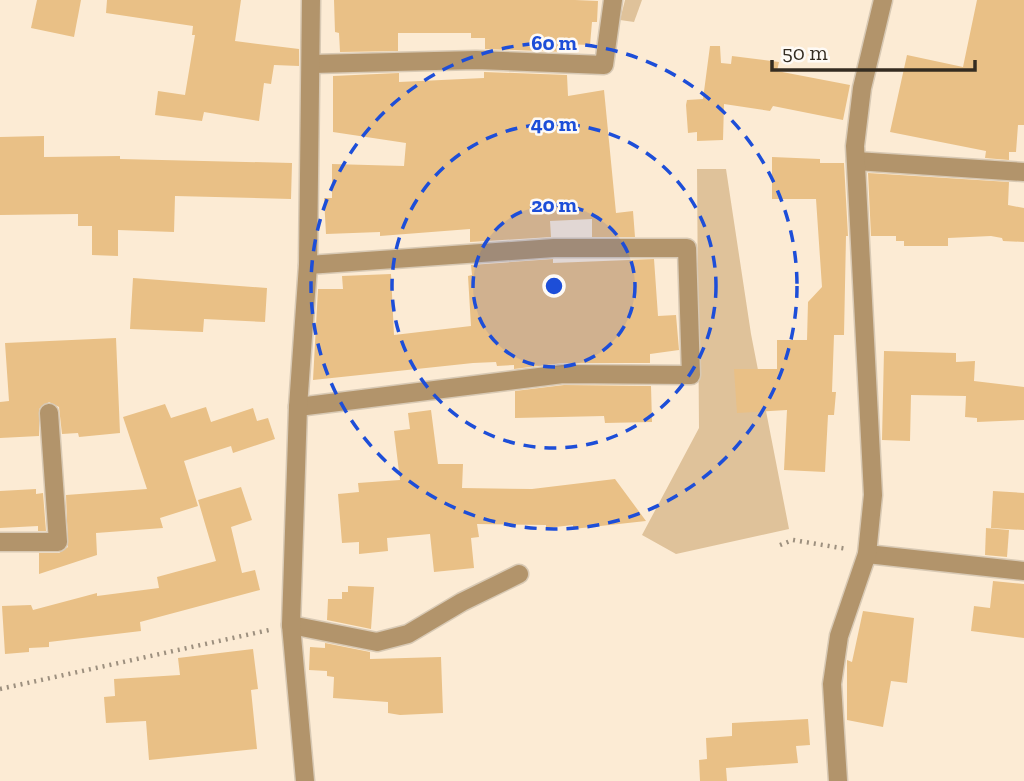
<svg xmlns="http://www.w3.org/2000/svg" width="1024" height="781" viewBox="0 0 1024 781" font-family="'Zilla Slab',serif">
	<style>
		.green { fill: #dfc29a }
		.building { fill: #e9c086 }
		.lines { fill: none; stroke-linecap: round; stroke-linejoin: round }
		.street-casing { stroke: #d8c9b4; stroke-width: 21 }
		.path { stroke: #9d907f; stroke-width: 4.5; stroke-dasharray: 2 5; stroke-linecap: butt }
		.street { stroke: #b2946b; stroke-width: 18 }
		.ring { fill: none; stroke: #1d4ed8; stroke-width: 3.5; stroke-dasharray: 12 9 }
		.centre { fill: #1d4ed8; stroke: #fefaf5; stroke-width: 3.5 }
		.ring-label { font-size: 21px; text-anchor: middle; font-weight: bold; fill: #1d4ed8; stroke: #fefaf5; stroke-width: 5; stroke-linejoin: round; paint-order: stroke }
	</style>
	<rect width="100%" height="100%" fill="#fcebd4"/>
	<g class="green">
		<path d="M 625,0 L 642,0 L 634,22 L 620,20 Z"/>
		<path d="M 697,169 L 726,169 L 751,334 L 789,529 L 676,554 L 642,535 L 699,428 Z"/>
	</g>
	<g class="building">
		<path d="M 37,0 L 81,0 L 74,37 L 31,28 Z"/>
		<path d="M 107,0 L 241,0 L 235,41 L 299,49 L 299,66 L 274,65 L 271,84 L 264,83 L 259,121 L 204,112 L 202,121 L 155,115 L 158,91 L 185,95 L 195,35 L 192,35 L 193,26 L 106,13 Z"/>
		<path d="M 334,0 L 575,0 L 598,1 L 597,22 L 592,22 L 590,45 L 565,44 L 566,52 L 485,49 L 485,38 L 471,38 L 471,33 L 398,33 L 398,51 L 340,52 L 339,33 L 335,32 Z"/>
		<path d="M 977,0 L 1024,0 L 1024,125 L 1018,125 L 1016,152 L 1009,152 L 1009,160 L 985,158 L 986,151 L 890,132 L 907,55 L 963,67 Z"/>
		<path d="M 710,46 L 720,46 L 721,63 L 731,64 L 732,56 L 779,62 L 777,71 L 850,85 L 843,120 L 773,106 L 770,111 L 724,104 L 723,140 L 697,141 L 697,132 L 688,133 L 686,105 L 687,100 L 703,99 Z"/>
		<path d="M 484,72 L 567,75 L 568,96 L 604,90 L 616,213 L 633,211 L 635,237 L 592,237 L 592,219 L 550,221 L 551,237 L 470,242 L 470,229 L 380,236 L 380,232 L 326,234 L 324,198 L 332,198 L 332,164 L 404,166 L 406,143 L 333,132 L 333,76 L 399,73 L 399,82 L 484,78 Z"/>
		<path d="M 44,136 L 44,157 L 120,156 L 120,159 L 292,163 L 291,199 L 175,196 L 174,232 L 118,230 L 118,256 L 92,255 L 92,226 L 78,226 L 78,214 L 0,215 L 0,137 Z"/>
		<path d="M 772,157 L 820,159 L 820,163 L 844,163 L 848,236 L 846,236 L 844,335 L 834,335 L 832,392 L 836,392 L 834,415 L 828,415 L 825,472 L 784,470 L 787,410 L 737,413 L 734,369 L 777,369 L 777,340 L 807,340 L 808,302 L 822,287 L 816,199 L 772,199 Z"/>
		<path d="M 868,173 L 1009,182 L 1008,205 L 1024,208 L 1024,242 L 1003,241 L 1002,238 L 991,236 L 948,238 L 948,246 L 904,246 L 904,241 L 896,241 L 896,236 L 871,236 Z"/>
		<path d="M 553,259 L 553,263 L 654,259 L 658,316 L 676,315 L 679,350 L 650,354 L 650,363 L 563,363 L 514,369 L 514,365 L 497,366 L 496,362 L 473,363 L 313,380 L 318,289 L 343,289 L 342,276 L 391,274 L 394,335 L 471,326 L 468,276 L 472,275 L 471,265 Z"/>
		<path d="M 133,278 L 267,288 L 265,322 L 204,319 L 203,332 L 130,329 Z"/>
		<path d="M 116,338 L 120,433 L 79,437 L 78,433 L 62,434 L 59,407 L 49,402 L 39,409 L 39,436 L 0,438 L 0,402 L 9,401 L 5,343 Z"/>
		<path d="M 884,351 L 956,353 L 956,362 L 975,361 L 974,381 L 1024,387 L 1024,420 L 977,422 L 977,418 L 965,417 L 966,396 L 911,395 L 910,441 L 882,440 Z"/>
		<path d="M 564,385 L 651,386 L 652,422 L 605,423 L 604,416 L 515,418 L 515,391 Z"/>
		<path d="M 165,404 L 171,418 L 206,407 L 211,422 L 253,408 L 257,421 L 268,418 L 275,439 L 233,453 L 231,446 L 184,461 L 198,506 L 160,518 L 163,528 L 96,533 L 97,555 L 39,574 L 39,553 L 59,553 L 68,547 L 66,495 L 147,489 L 123,417 Z"/>
		<path d="M 431,410 L 438,464 L 463,464 L 462,488 L 532,489 L 615,479 L 646,521 L 573,529 L 573,525 L 546,528 L 546,525 L 477,524 L 479,537 L 471,538 L 474,568 L 434,572 L 430,534 L 387,538 L 388,551 L 359,554 L 359,542 L 342,543 L 338,494 L 359,492 L 358,483 L 400,480 L 394,431 L 410,429 L 408,413 Z"/>
		<path d="M 241,487 L 252,520 L 231,527 L 242,573 L 255,570 L 260,590 L 140,622 L 141,631 L 49,642 L 49,647 L 29,648 L 29,652 L 5,654 L 2,606 L 31,605 L 33,610 L 97,593 L 97,596 L 159,588 L 157,577 L 216,561 L 198,500 Z"/>
		<path d="M 36,489 L 36,494 L 43,493 L 46,531 L 38,531 L 38,526 L 0,528 L 0,491 Z"/>
		<path d="M 993,491 L 1024,493 L 1024,530 L 991,528 Z"/>
		<path d="M 986,528 L 1009,530 L 1007,557 L 985,555 Z"/>
		<path d="M 993,581 L 1024,584 L 1024,638 L 971,631 L 974,606 L 990,608 Z"/>
		<path d="M 348,586 L 374,587 L 371,629 L 327,620 L 328,599 L 342,599 L 342,592 L 348,592 Z"/>
		<path d="M 863,611 L 914,618 L 907,683 L 891,681 L 883,727 L 847,720 L 847,660 L 852,662 Z"/>
		<path d="M 325,643 L 370,652 L 370,659 L 441,657 L 443,713 L 400,715 L 388,713 L 388,702 L 333,698 L 334,677 L 327,676 L 327,671 L 309,670 L 310,647 L 325,648 Z"/>
		<path d="M 253,649 L 258,689 L 251,690 L 257,749 L 149,760 L 146,721 L 106,723 L 104,697 L 115,696 L 114,679 L 180,675 L 178,658 Z"/>
		<path d="M 808,719 L 810,745 L 796,746 L 798,763 L 726,768 L 727,781 L 700,781 L 699,760 L 707,759 L 706,738 L 732,736 L 732,723 Z"/>
	</g>
	<g class="lines">
		<defs>
			<g id="street">
				<path d="M 312,64 L 476,60 L 604,65 L 613,0"/>
				<path d="M 856,161 L 1024,172"/>
				<path d="M 298,407 L 563,374 L 691,375 L 687,248 L 554,248 L 308,265"/>
				<path d="M 0,542 L 58,542 L 49,413"/>
				<path d="M 867,554 L 1024,571"/>
				<path d="M 291,625 L 377,642 L 408,634 L 462,602 L 519,574"/>
				<path d="M 305,781 L 291,625 L 298,407 L 308,265 L 311,0"/>
				<path d="M 838,781 L 832,684 L 839,636 L 867,554 L 873,495 L 855,146 L 862,88 L 883,0"/>
			</g>
		</defs>
		<use href="#street" class="street-casing"/>
		<g class="path">
			<path d="M 780,545 L 793,540 L 847,549"/>
			<path d="M 0,689 L 269,630"/>
		</g>
		<use href="#street" class="street"/>
	</g>
	<circle cx="554" cy="286" r="81" fill="#1d4ed8" fill-opacity=".12"/>
	<g class="ring">
		<circle cx="554" cy="286" r="81"/>
		<circle cx="554" cy="286" r="162"/>
		<circle cx="554" cy="286" r="243"/>
	</g>
	<circle cx="554" cy="286" r="10" class="centre"/>
	<g class="ring-label">
		<text x="554" y="50">60 m</text>
		<text x="554" y="131">40 m</text>
		<text x="554" y="212">20 m</text>
	</g>
	<path d="M772 60v10h203v-10" fill="none" stroke="#342c21" stroke-width="3.5"/>
	<text x="782" y="60" font-size="21" fill="#342c21" stroke="#fefaf5" stroke-width="5" paint-order="stroke">50 m</text>
</svg>
